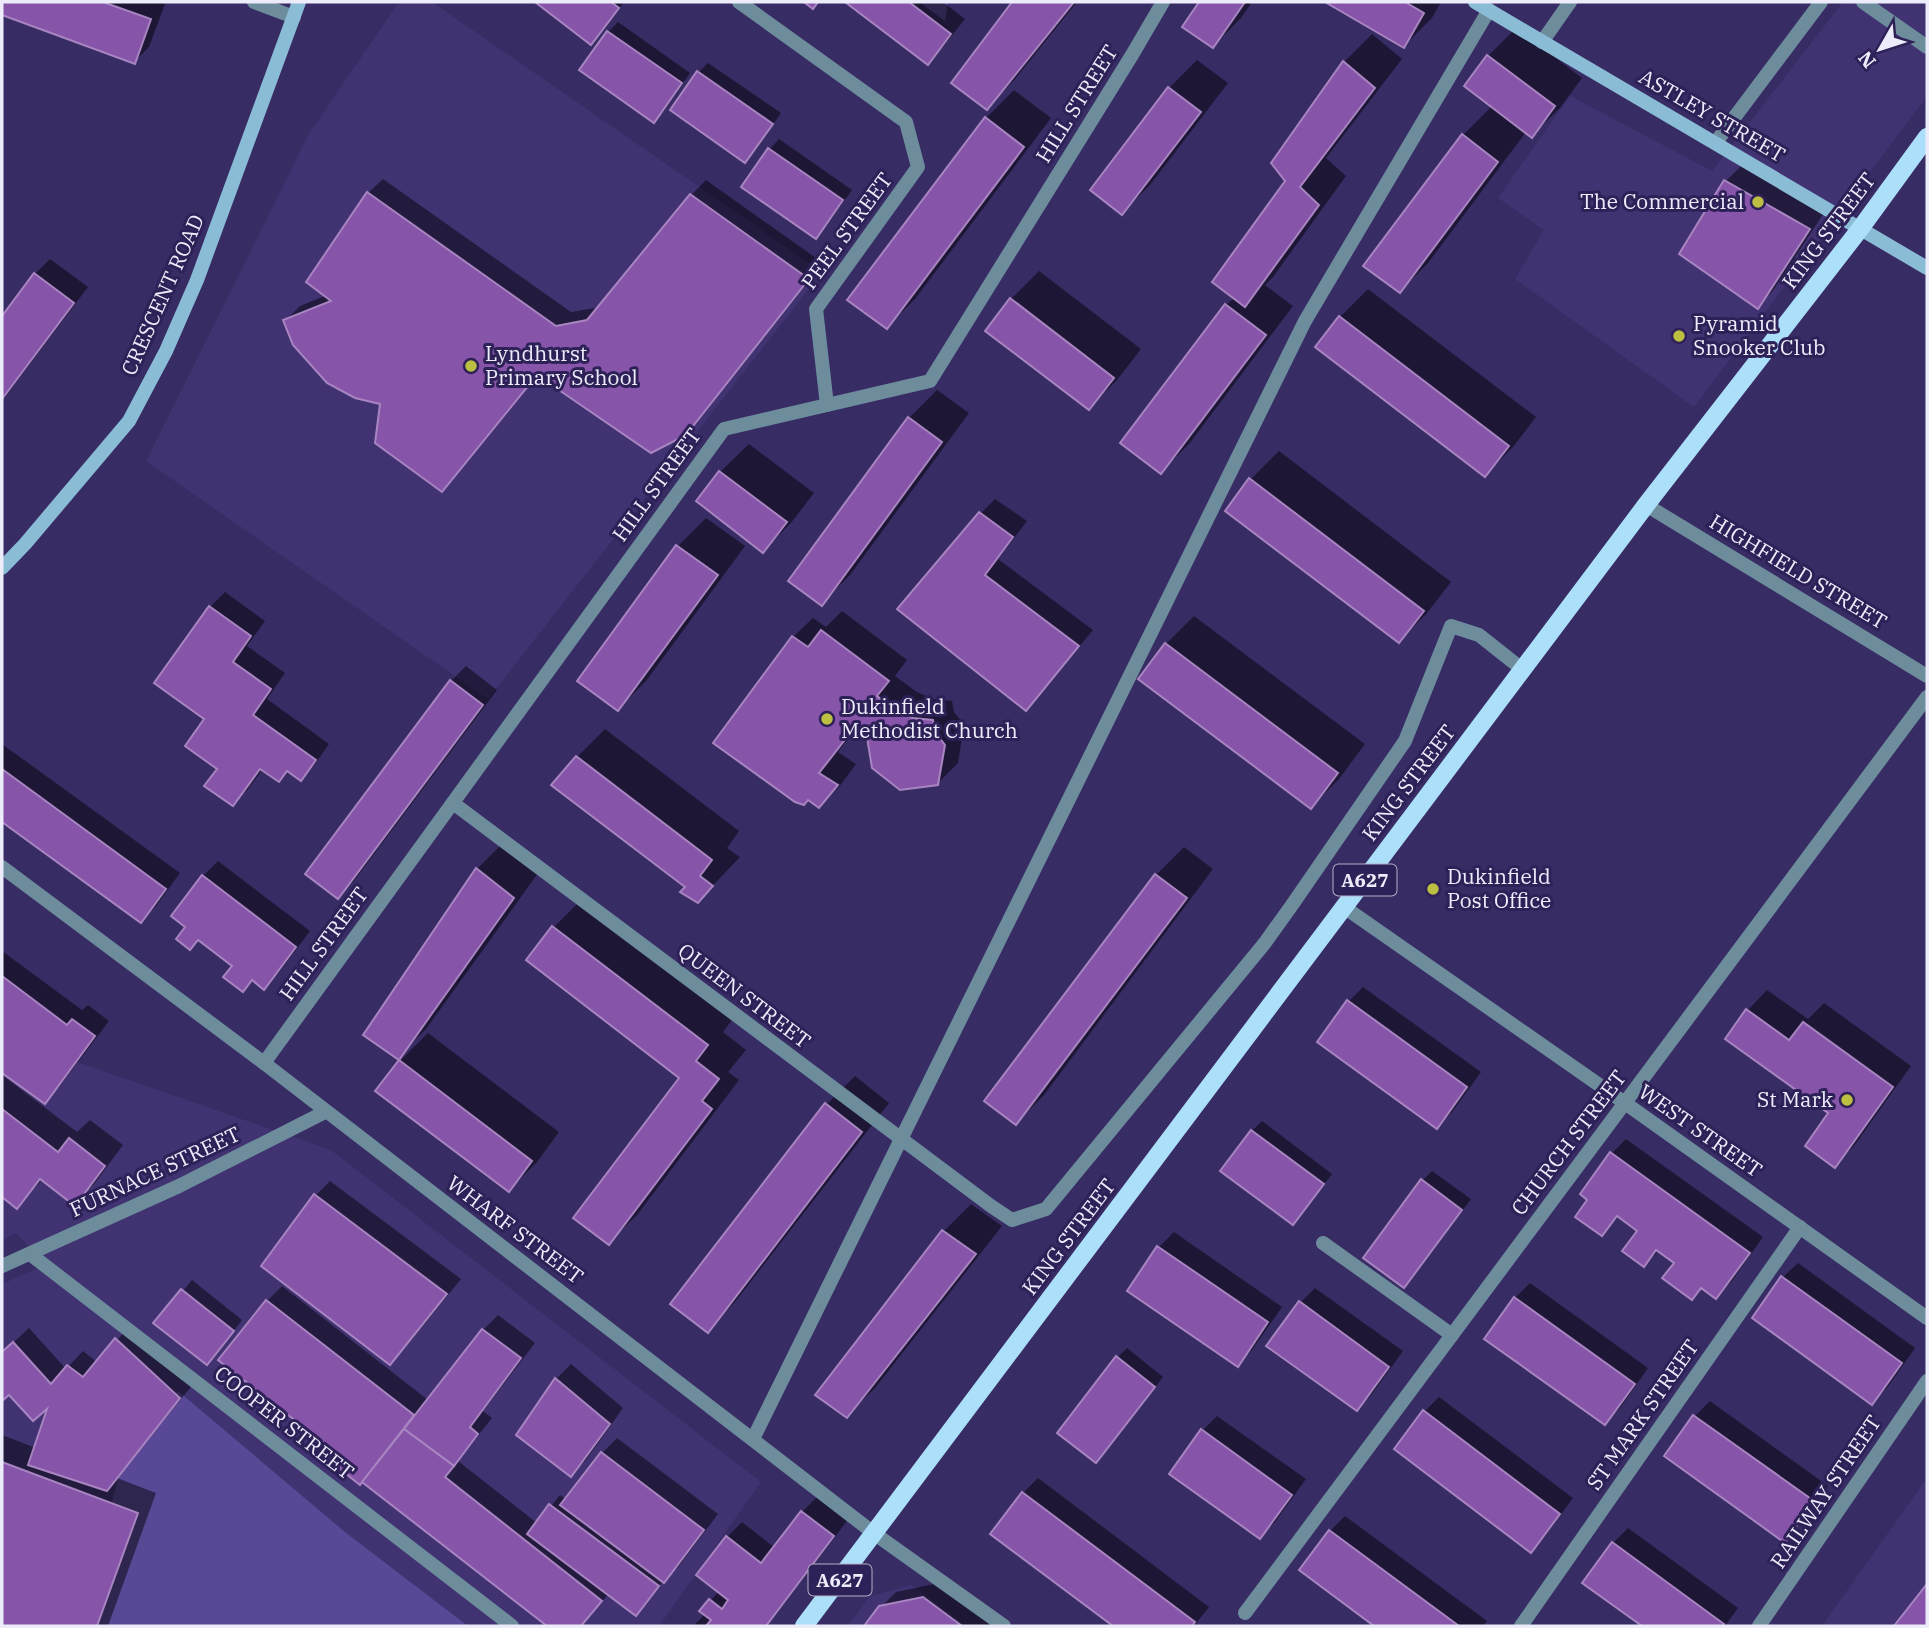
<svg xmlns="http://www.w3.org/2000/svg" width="1929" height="1628" viewBox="0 0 1929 1628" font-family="'IBM Plex Serif',serif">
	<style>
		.built { fill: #413372 }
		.green { fill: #584895 }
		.shadow { fill: #0007 }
		.building { fill: #8654a8; stroke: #a885c1; stroke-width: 2 }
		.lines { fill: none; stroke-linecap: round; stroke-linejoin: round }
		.street { stroke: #6d8d9c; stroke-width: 14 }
		.secondary { stroke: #8abcd6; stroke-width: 14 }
		.primary { stroke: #acdffa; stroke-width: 18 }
		.poi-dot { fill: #bdbf43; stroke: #2e2158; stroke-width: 2.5 }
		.labels { text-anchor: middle; stroke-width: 6; stroke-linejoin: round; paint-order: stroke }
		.shield { fill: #2e2158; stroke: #b4afc9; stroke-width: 2 }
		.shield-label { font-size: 19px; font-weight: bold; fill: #edecfa }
		.street-label { font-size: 21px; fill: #edecfa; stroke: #2e2158 }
		.poi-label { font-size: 21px; fill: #edecfa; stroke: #2e2158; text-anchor: start }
	</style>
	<rect width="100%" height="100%" fill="#382c64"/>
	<g class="built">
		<path d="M 399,2 L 432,2 L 822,272 L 488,699 L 146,461 L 310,132 Z"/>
		<path d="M 1843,2 L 1927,2 L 1927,96 L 1694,407 L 1515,279 L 1544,230 L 1498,198 L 1570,96 L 1712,171 Z"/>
		<path d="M 2,1036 L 331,1150 L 761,1482 L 659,1626 L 468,1626 L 345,1532 L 125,1450 L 81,1626 L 2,1626 L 2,1284 L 46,1265 L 16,1233 L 2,1240 Z"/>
		<path d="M 1927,1478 L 1927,1626 L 1822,1626 Z"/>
		<path d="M 912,1585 L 966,1626 L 848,1626 L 870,1596 Z"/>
	</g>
	<g class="green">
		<path d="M 919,2 L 948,2 L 945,21 Z"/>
		<path d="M 178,1391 L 345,1532 L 468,1626 L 81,1626 L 125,1450 Z"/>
	</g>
	<g class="shadow">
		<path d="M 2,2 L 158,2 L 165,4 L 149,47 L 134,62 L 2,13 Z"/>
		<path d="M 538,2 L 624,2 L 600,33 L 591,42 Z"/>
		<path d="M 848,2 L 943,2 L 965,19 L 942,48 L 927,63 Z"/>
		<path d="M 1015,2 L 1077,2 L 1015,79 L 987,108 L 953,83 Z"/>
		<path d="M 1201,2 L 1252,2 L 1241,18 L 1213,46 L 1185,26 Z"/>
		<path d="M 1328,2 L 1441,2 L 1432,18 L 1404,46 Z"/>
		<path d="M 618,22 L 690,73 L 664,111 L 654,120 L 608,32 Z"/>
		<path d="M 1516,28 L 1582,78 L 1560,108 L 1531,136 L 1526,132 L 1428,263 L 1400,291 L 1366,265 L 1463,135 L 1492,106 L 1488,56 Z"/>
		<path d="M 1372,34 L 1402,59 L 1326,158 L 1346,176 L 1273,277 L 1265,285 L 1293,306 L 1189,444 L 1161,472 L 1226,305 L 1235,297 L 1288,181 L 1273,163 L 1344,62 Z"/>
		<path d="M 1197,60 L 1228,83 L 1150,185 L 1122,213 L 1169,88 Z"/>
		<path d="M 708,63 L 781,113 L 755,151 L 745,161 L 699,72 Z"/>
		<path d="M 1014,90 L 1051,118 L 915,299 L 887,327 L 986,118 Z"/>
		<path d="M 779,139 L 852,190 L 825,227 L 815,237 L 743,187 L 770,149 Z"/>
		<path d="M 1741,166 L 1824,213 L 1772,292 L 1757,306 L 1726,181 Z"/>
		<path d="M 383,179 L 571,312 L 601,307 L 691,195 L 706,180 L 823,263 L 700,418 L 685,434 L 538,374 L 456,475 L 441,490 L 382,403 L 285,321 L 300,306 L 327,295 L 368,193 Z"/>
		<path d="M 50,259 L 88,287 L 2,401 L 2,319 L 35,274 Z"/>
		<path d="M 1039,271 L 1141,349 L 1117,380 L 1089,408 L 1011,299 Z"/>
		<path d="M 1368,289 L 1536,417 L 1513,447 L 1485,475 L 1318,347 L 1340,317 Z"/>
		<path d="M 937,390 L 969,413 L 850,575 L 822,603 L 909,418 Z"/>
		<path d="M 749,444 L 814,493 L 791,523 L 763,551 L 698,501 L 720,472 Z"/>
		<path d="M 1279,451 L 1451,582 L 1427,613 L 1399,641 L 1227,510 L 1251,479 Z"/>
		<path d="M 995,499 L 1027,521 L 998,559 L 1093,630 L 1041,693 L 1026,708 L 900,609 L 980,514 Z"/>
		<path d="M 706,518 L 745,546 L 646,681 L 618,709 L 579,680 L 678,546 Z"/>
		<path d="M 225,592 L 265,621 L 247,646 L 285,673 L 267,699 L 329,744 L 315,764 L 301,779 L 288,770 L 279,780 L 263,769 L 248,789 L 233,804 L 219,768 L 206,719 L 210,607 Z"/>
		<path d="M 842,611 L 907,660 L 895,676 L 917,692 L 933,699 L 952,701 L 954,712 L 964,725 L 958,763 L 938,783 L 857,727 L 838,752 L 856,764 L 839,787 L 819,806 L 793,637 L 813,618 L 826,627 Z"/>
		<path d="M 1194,616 L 1365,744 L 1339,779 L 1311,807 L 1166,644 Z"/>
		<path d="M 466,666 L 497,690 L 353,882 L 338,896 L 451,681 Z"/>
		<path d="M 605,729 L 739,831 L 727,848 L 740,857 L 698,901 L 577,757 Z"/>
		<path d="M 2,744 L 180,873 L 156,906 L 141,921 L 2,820 Z"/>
		<path d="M 505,841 L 541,869 L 426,1029 L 398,1057 L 477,869 Z"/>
		<path d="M 1184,847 L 1213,869 L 1044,1095 L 1016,1123 L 1156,875 Z"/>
		<path d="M 218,861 L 310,931 L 279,972 L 264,987 L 234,966 L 188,926 L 203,876 Z"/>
		<path d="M 582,899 L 735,1016 L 723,1032 L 746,1050 L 728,1072 L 739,1080 L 637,1215 L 608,1243 L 682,1077 L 528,960 L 554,927 Z"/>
		<path d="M 2,951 L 82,1010 L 88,1005 L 109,1021 L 59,1087 L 44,1102 L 2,1071 Z"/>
		<path d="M 1363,987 L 1481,1072 L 1452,1112 L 1437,1127 L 1348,1002 Z"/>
		<path d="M 1767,990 L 1808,1019 L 1824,1003 L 1911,1066 L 1854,1146 L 1834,1166 L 1831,1112 L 1727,1039 L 1748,1010 Z"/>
		<path d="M 428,1033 L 559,1132 L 537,1162 L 509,1190 L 400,1061 Z"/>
		<path d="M 2,1075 L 77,1132 L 90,1120 L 123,1145 L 94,1184 L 75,1203 L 43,1179 L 17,1206 L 2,1195 Z"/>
		<path d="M 855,1076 L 889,1103 L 735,1302 L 707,1331 L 673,1304 L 827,1104 Z"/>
		<path d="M 1262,1121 L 1332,1174 L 1302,1213 L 1293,1223 L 1252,1131 Z"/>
		<path d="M 1626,1139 L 1763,1237 L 1731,1282 L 1716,1297 L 1703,1287 L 1692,1298 L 1676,1262 L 1659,1250 L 1644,1265 L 1639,1230 L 1619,1216 L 1602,1234 L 1590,1199 L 1611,1154 Z"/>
		<path d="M 1432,1171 L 1471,1199 L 1414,1276 L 1404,1286 L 1423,1180 Z"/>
		<path d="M 330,1181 L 461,1279 L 405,1348 L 390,1363 L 315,1196 Z"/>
		<path d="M 971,1204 L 1002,1226 L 875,1388 L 846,1416 L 943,1232 Z"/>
		<path d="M 1174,1232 L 1282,1307 L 1252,1350 L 1237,1365 L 1129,1290 L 1159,1247 Z"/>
		<path d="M 1798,1263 L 1915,1348 L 1887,1388 L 1872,1402 L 1783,1277 Z"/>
		<path d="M 192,1280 L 242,1320 L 217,1353 L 156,1323 Z"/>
		<path d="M 1530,1283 L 1648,1368 L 1620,1408 L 1605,1423 L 1515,1298 Z"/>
		<path d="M 282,1286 L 428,1400 L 483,1330 L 498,1315 L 535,1343 L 483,1411 L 492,1418 L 458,1461 L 537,1523 L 560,1495 L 567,1500 L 602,1453 L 617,1438 L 718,1514 L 679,1566 L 663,1581 L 636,1614 L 609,1593 L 582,1626 L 550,1626 L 362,1480 L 333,1448 L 220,1360 L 267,1301 Z"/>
		<path d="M 1315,1288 L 1403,1351 L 1372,1394 L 1357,1409 L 1300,1303 Z"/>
		<path d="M 131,1325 L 194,1383 L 117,1478 L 156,1493 L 108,1626 L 2,1626 L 2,1435 L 36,1448 L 50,1404 L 10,1392 L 2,1399 L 2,1353 L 29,1328 L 66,1369 L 83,1351 L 97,1362 Z"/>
		<path d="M 1127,1348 L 1163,1377 L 1106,1451 L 1096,1461 L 1117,1358 Z"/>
		<path d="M 571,1364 L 623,1408 L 586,1460 L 571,1475 L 556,1379 Z"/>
		<path d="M 1439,1397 L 1573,1498 L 1545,1536 L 1530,1551 L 1424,1412 Z"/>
		<path d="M 1710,1401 L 1828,1486 L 1799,1526 L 1785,1540 L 1666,1456 L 1695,1416 Z"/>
		<path d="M 1217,1416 L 1306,1479 L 1275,1522 L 1260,1537 L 1203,1430 Z"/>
		<path d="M 1038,1478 L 1209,1607 L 1194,1626 L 1116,1626 L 993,1533 L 1023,1493 Z"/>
		<path d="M 817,1497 L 847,1521 L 767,1626 L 693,1626 L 705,1614 L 701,1611 L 719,1591 L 727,1537 L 742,1522 L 775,1548 L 802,1512 Z"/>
		<path d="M 1345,1516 L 1487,1621 L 1483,1626 L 1377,1626 L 1301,1570 L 1330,1531 Z"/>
		<path d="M 1628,1528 L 1738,1608 L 1725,1626 L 1645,1626 L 1585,1582 L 1613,1543 Z"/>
		<path d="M 939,1583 L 996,1626 L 866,1626 L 881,1607 L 896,1592 Z"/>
	</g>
	<g class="building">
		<path d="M 2,2 L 103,2 L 151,19 L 135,64 L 2,15 Z"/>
		<path d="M 535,2 L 611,2 L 619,8 L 591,45 Z"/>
		<path d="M 804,2 L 818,2 L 813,9 Z"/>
		<path d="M 845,2 L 909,2 L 951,34 L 928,65 Z"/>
		<path d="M 1012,2 L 1074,2 L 987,110 L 951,83 Z"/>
		<path d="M 1199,2 L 1245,2 L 1213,48 L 1182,27 Z"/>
		<path d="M 1325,2 L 1405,2 L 1424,13 L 1404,48 Z"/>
		<path d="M 607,31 L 682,83 L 654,123 L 579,70 Z"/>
		<path d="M 1487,55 L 1555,106 L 1532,138 L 1464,86 Z"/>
		<path d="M 1343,61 L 1375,88 L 1300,187 L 1319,205 L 1245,307 L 1212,282 L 1285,181 L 1271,163 Z"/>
		<path d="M 697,71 L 773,124 L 745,163 L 670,110 Z"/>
		<path d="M 1168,87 L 1201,112 L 1122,215 L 1090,190 Z"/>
		<path d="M 985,117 L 1024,147 L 887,329 L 847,300 Z"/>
		<path d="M 1462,134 L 1498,162 L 1400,293 L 1363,266 Z"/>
		<path d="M 768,148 L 843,200 L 816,239 L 741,187 Z"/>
		<path d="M 1724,180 L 1810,229 L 1758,309 L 1679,254 Z"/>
		<path d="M 367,192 L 556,326 L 587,320 L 690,194 L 809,279 L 686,435 L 651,453 L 537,375 L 442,492 L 375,443 L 380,404 L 355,398 L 327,383 L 293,345 L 283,320 L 331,301 L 306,282 Z"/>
		<path d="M 34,273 L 74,303 L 2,399 L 2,316 Z"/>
		<path d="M 1010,298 L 1114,378 L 1089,410 L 985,331 Z"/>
		<path d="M 1225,304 L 1266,335 L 1161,474 L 1120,443 Z"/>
		<path d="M 1339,316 L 1509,446 L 1485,477 L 1315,347 Z"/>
		<path d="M 908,417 L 942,442 L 822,606 L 788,581 Z"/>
		<path d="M 719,471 L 787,522 L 763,553 L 696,501 Z"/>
		<path d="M 1249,478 L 1424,611 L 1399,643 L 1225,511 Z"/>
		<path d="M 979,512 L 1013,537 L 985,575 L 1079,646 L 1026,711 L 897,609 Z"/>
		<path d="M 676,545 L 718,575 L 618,711 L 577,681 Z"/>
		<path d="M 209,606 L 251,636 L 233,662 L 271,689 L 253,715 L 316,760 L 301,781 L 287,771 L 279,782 L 260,769 L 233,806 L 204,786 L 217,769 L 185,746 L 204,719 L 154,683 Z"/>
		<path d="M 821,630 L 889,681 L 877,696 L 897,711 L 913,718 L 933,720 L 935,732 L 945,745 L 938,785 L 900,790 L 872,768 L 867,737 L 855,727 L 819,773 L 838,785 L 819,808 L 808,800 L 804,805 L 795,802 L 713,743 L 792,636 L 808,647 Z"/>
		<path d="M 1165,643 L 1338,773 L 1311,809 L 1138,679 Z"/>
		<path d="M 450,680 L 483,705 L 338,899 L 305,874 Z"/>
		<path d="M 576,756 L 712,860 L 700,876 L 713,886 L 698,903 L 680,892 L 685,887 L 551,785 Z"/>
		<path d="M 2,769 L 166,889 L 141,923 L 2,822 Z"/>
		<path d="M 476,868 L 514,898 L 399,1060 L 363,1035 Z"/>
		<path d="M 1155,874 L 1187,898 L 1016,1125 L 984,1101 Z"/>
		<path d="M 202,875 L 296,947 L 264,990 L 252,980 L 243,992 L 223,977 L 232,966 L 198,940 L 190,950 L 176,939 L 185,927 L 171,916 Z"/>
		<path d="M 552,926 L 708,1045 L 696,1061 L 719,1079 L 702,1101 L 712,1109 L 609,1245 L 573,1218 L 679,1078 L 526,960 Z"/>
		<path d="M 2,976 L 67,1025 L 72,1019 L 95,1036 L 45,1104 L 2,1073 Z"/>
		<path d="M 1347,1000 L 1467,1087 L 1437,1129 L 1317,1042 Z"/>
		<path d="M 1746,1009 L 1789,1040 L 1803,1022 L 1893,1087 L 1835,1168 L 1805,1146 L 1828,1113 L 1725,1039 Z"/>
		<path d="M 399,1060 L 532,1161 L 509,1192 L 375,1091 Z"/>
		<path d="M 825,1103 L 862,1132 L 708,1333 L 670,1304 Z"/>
		<path d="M 2,1109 L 58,1152 L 69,1138 L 105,1166 L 75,1206 L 40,1179 L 17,1209 L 2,1197 Z"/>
		<path d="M 1251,1130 L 1324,1184 L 1293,1225 L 1220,1171 Z"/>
		<path d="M 1610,1152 L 1750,1253 L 1716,1299 L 1701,1288 L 1692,1300 L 1662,1278 L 1674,1263 L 1656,1250 L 1644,1267 L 1622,1251 L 1637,1231 L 1617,1216 L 1602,1236 L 1575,1217 L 1587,1200 L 1580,1194 Z"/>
		<path d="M 1421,1179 L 1462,1210 L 1404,1288 L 1363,1258 Z"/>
		<path d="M 314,1194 L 447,1294 L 390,1365 L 261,1266 Z"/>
		<path d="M 942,1230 L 976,1254 L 847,1418 L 815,1395 Z"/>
		<path d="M 1157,1246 L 1268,1322 L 1238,1367 L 1127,1291 Z"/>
		<path d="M 1781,1276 L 1902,1363 L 1872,1405 L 1752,1318 Z"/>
		<path d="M 181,1289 L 234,1331 L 207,1365 L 153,1323 Z"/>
		<path d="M 1514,1297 L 1635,1384 L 1605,1425 L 1484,1339 Z"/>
		<path d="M 266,1300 L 414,1415 L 360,1485 L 324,1456 L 330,1448 L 218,1360 Z"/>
		<path d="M 1299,1301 L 1389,1367 L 1357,1411 L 1266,1346 Z"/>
		<path d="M 482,1329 L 521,1358 L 470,1427 L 478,1434 L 454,1466 L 404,1429 Z"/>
		<path d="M 115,1338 L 180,1398 L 107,1491 L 28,1465 L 47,1409 L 33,1421 L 9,1395 L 2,1401 L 2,1352 L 13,1342 L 51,1384 L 67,1365 L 83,1377 Z"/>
		<path d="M 1116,1356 L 1155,1387 L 1096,1463 L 1057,1433 Z"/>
		<path d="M 555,1378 L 610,1424 L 571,1477 L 516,1435 Z"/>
		<path d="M 1423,1410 L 1560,1514 L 1531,1553 L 1394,1449 Z"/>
		<path d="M 1693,1415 L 1814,1501 L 1785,1543 L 1664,1456 Z"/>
		<path d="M 404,1429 L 454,1466 L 445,1477 L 602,1601 L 581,1626 L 547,1626 L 362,1482 Z"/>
		<path d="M 1201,1429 L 1292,1495 L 1260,1539 L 1169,1474 Z"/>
		<path d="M 601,1452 L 704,1530 L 664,1583 L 560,1505 Z"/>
		<path d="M 2,1462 L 138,1513 L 97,1626 L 2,1626 Z"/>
		<path d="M 1022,1492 L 1195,1622 L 1192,1626 L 1113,1626 L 990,1534 Z"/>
		<path d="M 549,1504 L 659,1586 L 636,1616 L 527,1534 Z"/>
		<path d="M 801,1511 L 834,1536 L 766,1626 L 706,1626 L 711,1620 L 699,1611 L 709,1599 L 722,1609 L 728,1600 L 696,1575 L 726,1536 L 761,1563 Z"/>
		<path d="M 1329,1530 L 1459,1626 L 1374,1626 L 1299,1570 Z"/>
		<path d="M 1612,1542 L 1724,1624 L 1722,1626 L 1642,1626 L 1582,1583 Z"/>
		<path d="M 1927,1584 L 1927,1626 L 1894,1626 Z"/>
		<path d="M 923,1597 L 962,1626 L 864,1626 L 879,1606 Z"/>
	</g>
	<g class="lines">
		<g class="street">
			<path d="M 254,2 L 294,17"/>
			<path d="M 739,2 L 906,122 L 918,167 L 816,309 L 827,405"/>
			<path d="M 1863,2 L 1927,47"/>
			<path d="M 1542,42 L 1570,2"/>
			<path d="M 1716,142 L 1821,2"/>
			<path d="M 1646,505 L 1927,676"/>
			<path d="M 453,803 L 991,1206 L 1012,1220 L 1046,1209 L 1264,944 L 1292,905 L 1405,741 L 1451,626 L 1479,635 L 1522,669"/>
			<path d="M 2,867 L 264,1063 L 875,1534 L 1004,1626"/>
			<path d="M 1344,907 L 1625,1103 L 1927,1318"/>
			<path d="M 264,1063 L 724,429 L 930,381 L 1132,55 L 1163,2"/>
			<path d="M 1323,1243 L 1452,1335"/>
			<path d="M 30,1254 L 512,1626"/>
			<path d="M 2,1266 L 179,1186 L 325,1112"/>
			<path d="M 753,1439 L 1305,321 L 1489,10"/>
			<path d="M 1245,1613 L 1927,697"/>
			<path d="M 1521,1626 L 1800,1227"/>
			<path d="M 1759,1626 L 1927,1381"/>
		</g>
		<g class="secondary">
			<path d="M 1475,2 L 1927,268"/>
			<path d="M 2,568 L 25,544 L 129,421 L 166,351 L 197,280 L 299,2"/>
		</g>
		<path class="primary" d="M 804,1626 L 1646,505 L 1860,229 L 1927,137"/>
	</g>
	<g class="poi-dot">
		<circle cx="1758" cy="202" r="7"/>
		<circle cx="1679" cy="336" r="7"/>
		<circle cx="471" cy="366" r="7"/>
		<circle cx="827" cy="719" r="7"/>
		<circle cx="1433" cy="889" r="7"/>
		<circle cx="1847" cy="1100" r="7"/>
	</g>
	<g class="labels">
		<g class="shield">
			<rect x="1333.5" y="864.5" width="63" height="31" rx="5"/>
			<rect x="808.5" y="1564.5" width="63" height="31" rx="5"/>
		</g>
		<g class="shield-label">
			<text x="1365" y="887">A627</text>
			<text x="840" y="1587">A627</text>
		</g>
		<g class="street-label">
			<text transform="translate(1077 104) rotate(-58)" y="7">HILL STREET</text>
			<text transform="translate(1712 116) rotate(30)" y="7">ASTLEY STREET</text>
			<text transform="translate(847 231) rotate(-54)" y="7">PEEL STREET</text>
			<text transform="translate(1829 231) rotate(-53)" y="7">KING STREET</text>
			<text transform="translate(163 295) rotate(-66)" y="7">CRESCENT ROAD</text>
			<text transform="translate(657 485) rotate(-54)" y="7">HILL STREET</text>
			<text transform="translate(1798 572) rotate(31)" y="7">HIGHFIELD STREET</text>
			<text transform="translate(1409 783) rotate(-53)" y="7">KING STREET</text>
			<text transform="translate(324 944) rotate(-54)" y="7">HILL STREET</text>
			<text transform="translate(744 996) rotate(37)" y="7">QUEEN STREET</text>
			<text transform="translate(1700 1131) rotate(35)" y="7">WEST STREET</text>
			<text transform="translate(1569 1143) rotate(-53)" y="7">CHURCH STREET</text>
			<text transform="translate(155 1172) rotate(-25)" y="7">FURNACE STREET</text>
			<text transform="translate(515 1230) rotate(37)" y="7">WHARF STREET</text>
			<text transform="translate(1069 1237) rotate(-53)" y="7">KING STREET</text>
			<text transform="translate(1643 1415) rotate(-55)" y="7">ST MARK STREET</text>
			<text transform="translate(284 1423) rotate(38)" y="7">COOPER STREET</text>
			<text transform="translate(1826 1492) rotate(-56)" y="7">RAILWAY STREET</text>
		</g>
		<g class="poi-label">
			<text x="1744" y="209" text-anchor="end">The Commercial</text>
			<text x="1693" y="331">Pyramid<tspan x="1693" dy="24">Snooker Club</tspan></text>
			<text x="485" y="361">Lyndhurst<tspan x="485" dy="24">Primary School</tspan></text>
			<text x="841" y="714">Dukinfield<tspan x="841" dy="24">Methodist Church</tspan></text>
			<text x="1447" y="884">Dukinfield<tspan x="1447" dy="24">Post Office</tspan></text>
			<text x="1833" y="1107" text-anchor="end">St Mark</text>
		</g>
	</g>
	<rect width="1929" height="1628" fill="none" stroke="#edecfa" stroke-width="7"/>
	<g transform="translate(1880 49) rotate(231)" stroke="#2e2158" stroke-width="5" paint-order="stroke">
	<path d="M0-5L12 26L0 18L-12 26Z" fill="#edecfa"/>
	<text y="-10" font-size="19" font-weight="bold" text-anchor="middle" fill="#edecfa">N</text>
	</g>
</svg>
